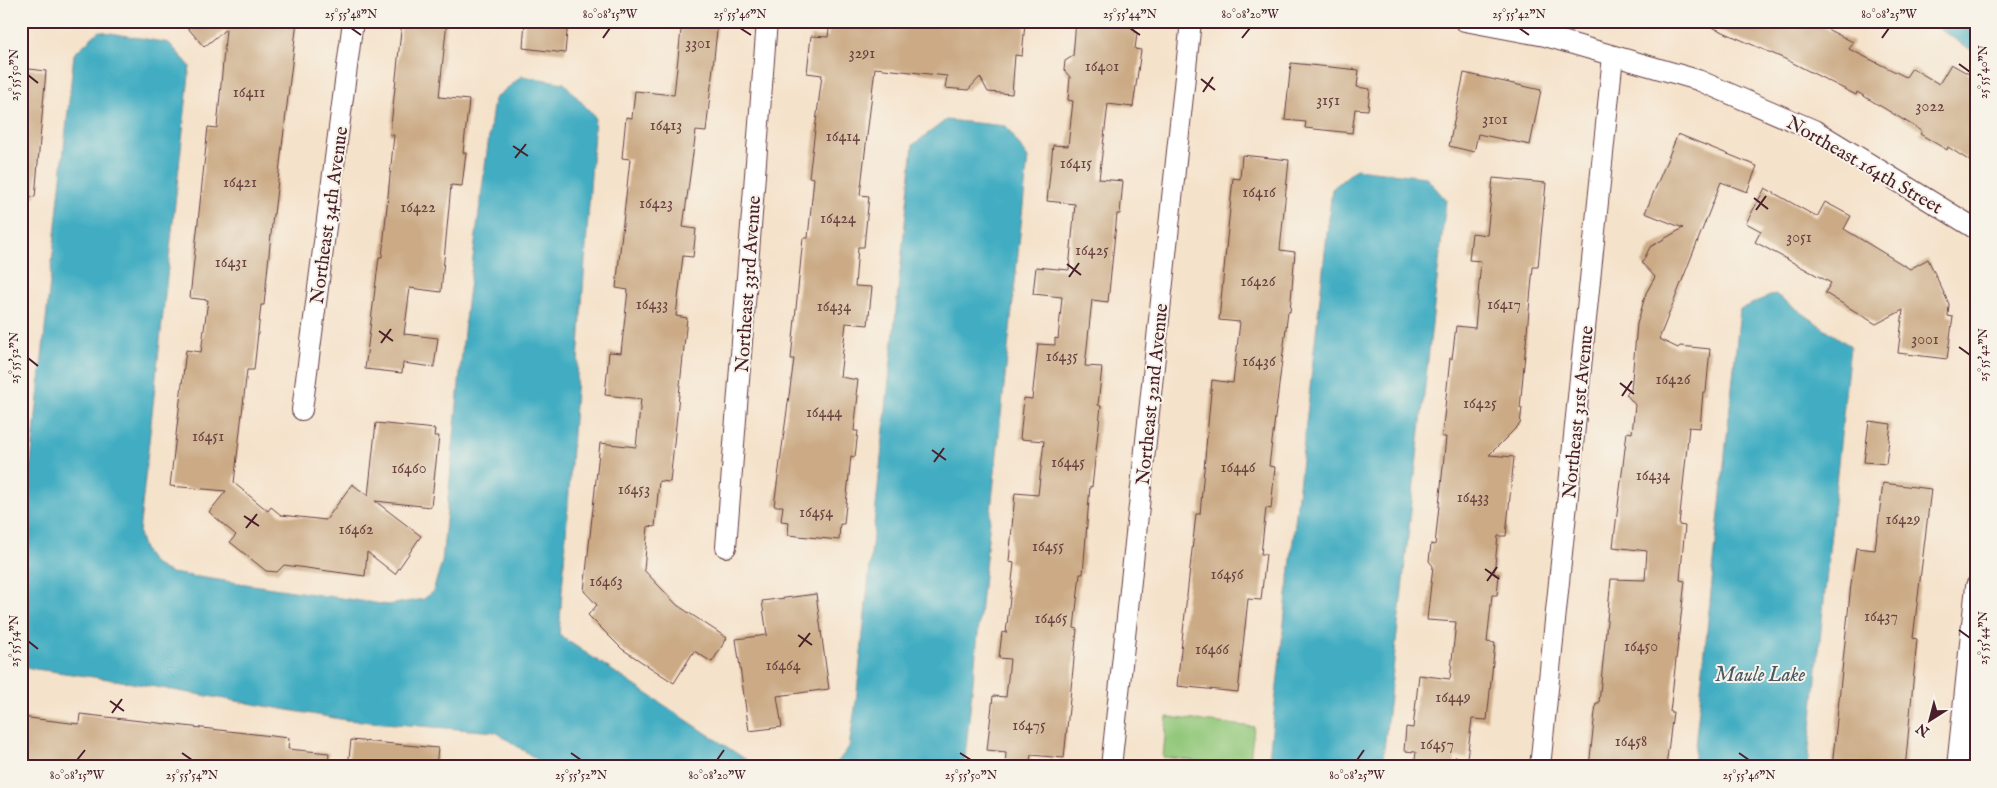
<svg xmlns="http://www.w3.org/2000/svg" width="1997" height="788" viewBox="0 0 1997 788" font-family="'IM FELL English',serif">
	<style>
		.green { fill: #92c87a; stroke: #6e7452 }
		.water { fill: #43adc2; stroke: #466676 }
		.building { fill: #cbaa85 }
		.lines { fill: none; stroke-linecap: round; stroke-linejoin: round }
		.minor-casing { stroke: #643c43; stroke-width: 22 }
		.minor { stroke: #fff; stroke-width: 20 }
		.ticks { fill: none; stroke: #4a1f2b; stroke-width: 2 }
		.labels { text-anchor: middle; stroke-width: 4; stroke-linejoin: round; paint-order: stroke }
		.number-label { font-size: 16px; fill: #6a4242 }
		.street-label { font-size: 19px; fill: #4a1f2b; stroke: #f7f3e8 }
		.water-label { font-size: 20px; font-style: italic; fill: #475867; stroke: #f7f3e8 }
		.neatline { fill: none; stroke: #4a1f2b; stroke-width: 2 }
		.ticks-label { font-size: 12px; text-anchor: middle; fill: #4a1f2b }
	</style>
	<rect width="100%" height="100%" fill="#f7f3e8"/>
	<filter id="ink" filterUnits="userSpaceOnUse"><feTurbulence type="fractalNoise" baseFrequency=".02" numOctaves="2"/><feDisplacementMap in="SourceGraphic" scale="10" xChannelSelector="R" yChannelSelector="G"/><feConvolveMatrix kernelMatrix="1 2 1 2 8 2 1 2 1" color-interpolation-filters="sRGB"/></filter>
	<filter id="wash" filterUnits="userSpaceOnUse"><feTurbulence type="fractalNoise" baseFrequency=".0096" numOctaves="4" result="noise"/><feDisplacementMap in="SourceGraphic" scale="20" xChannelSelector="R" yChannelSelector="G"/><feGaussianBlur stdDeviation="1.12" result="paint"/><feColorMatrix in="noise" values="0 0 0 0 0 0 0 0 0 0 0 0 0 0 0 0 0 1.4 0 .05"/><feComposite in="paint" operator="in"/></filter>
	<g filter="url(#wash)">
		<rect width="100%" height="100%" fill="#f5e2ca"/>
		<path class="green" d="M 1167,717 L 1254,727 L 1249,767 L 1163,757 Z"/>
		<g class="water">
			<path d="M 1927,21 L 1976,21 L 1976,53 Z"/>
			<path d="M 99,31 L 169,43 L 190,66 L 139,533 C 145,556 149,563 171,573 L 388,605 L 424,599 L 433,591 L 442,562 L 466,311 L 494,99 L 522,76 L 564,83 L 595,117 L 559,635 L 757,767 L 548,767 L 496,732 L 346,720 L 115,680 L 21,667 L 21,558 L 74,54 Z"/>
			<path d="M 946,120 L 1006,126 L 1028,158 L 964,767 L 834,767 L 849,747 L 856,702 L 913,145 Z"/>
			<path d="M 1356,169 L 1426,177 L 1446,200 L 1382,767 L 1268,767 L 1332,189 Z"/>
			<path d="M 1775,294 L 1850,346 L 1807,767 L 1693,767 L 1740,309 Z"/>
		</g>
		<g id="blocks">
			<g class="building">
				<path d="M 182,21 L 297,21 L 274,214 L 273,214 L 264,305 L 261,305 L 254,370 L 247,370 L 234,483 L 268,511 L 271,507 L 281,515 L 326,520 L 352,484 L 368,496 L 376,423 L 435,429 L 434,436 L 439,436 L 431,507 L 375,501 L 421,536 L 395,574 L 367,552 L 365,576 L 284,565 L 277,572 L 266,571 L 230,542 L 236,535 L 209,512 L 226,491 L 170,486 L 186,350 L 201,352 L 208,300 L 190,298 L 208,127 L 217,128 L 226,29 L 204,47 Z"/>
				<path d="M 402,21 L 447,21 L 439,97 L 469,100 L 463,153 L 466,153 L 462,186 L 451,185 L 441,292 L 410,288 L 404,334 L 438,338 L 434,367 L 403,363 L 402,373 L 365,369 L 379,257 L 382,257 L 394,135 L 390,135 Z"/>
				<path d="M 525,21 L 568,21 L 565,53 L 523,48 Z"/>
				<path d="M 682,21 L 718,21 L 706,132 L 696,131 L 683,227 L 696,229 L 693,257 L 683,256 L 676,316 L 687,318 L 670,482 L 659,481 L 655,527 L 648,526 L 644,570 L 677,605 L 727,638 L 712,662 L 694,651 L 674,683 L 622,649 L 588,615 L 597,605 L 584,591 L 600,443 L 636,447 L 641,399 L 605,395 L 609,352 L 621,353 L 628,290 L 616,288 L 630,159 L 622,158 L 626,117 L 632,118 L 635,91 L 674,95 Z"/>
				<path d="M 830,21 L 1025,23 L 1022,56 L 1015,55 L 1012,94 L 988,92 L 980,77 L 968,90 L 945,88 L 947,76 L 875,68 L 860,195 L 869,196 L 864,247 L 858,247 L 855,286 L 872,287 L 868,325 L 846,323 L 840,377 L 858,380 L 856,395 L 858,395 L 854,431 L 858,431 L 855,457 L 851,456 L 844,524 L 840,524 L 839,540 L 788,535 L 789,522 L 781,521 L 783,506 L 774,506 L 794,359 L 791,359 L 803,238 L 808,238 L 814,178 L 809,177 L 822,75 L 807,73 L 811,36 L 828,37 Z"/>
				<path d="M 1076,21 L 1102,21 L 1129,24 L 1137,34 L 1135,49 L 1141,50 L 1133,107 L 1108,104 L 1099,179 L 1123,181 L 1120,214 L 1117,214 L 1108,302 L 1092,300 L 1085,366 L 1102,367 L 1098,405 L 1101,406 L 1092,487 L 1090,486 L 1083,574 L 1080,574 L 1074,628 L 1077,629 L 1064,758 L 1031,755 L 1029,767 L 1005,767 L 1006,752 L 987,750 L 993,696 L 1006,697 L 1010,659 L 999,658 L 1002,632 L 1006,633 L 1014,563 L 1009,562 L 1015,493 L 1038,495 L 1044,441 L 1020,439 L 1024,398 L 1032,399 L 1038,344 L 1055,345 L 1055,338 L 1058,339 L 1062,297 L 1033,294 L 1036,267 L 1069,270 L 1075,204 L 1047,201 L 1053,145 L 1068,146 L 1073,101 L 1068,100 L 1070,77 L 1064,70 L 1065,61 L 1073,56 Z"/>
				<path d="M 1698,21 L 1811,21 L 1853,42 L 1849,49 L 1906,77 L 1912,68 L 1939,84 L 1951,64 L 1976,78 L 1976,165 L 1948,147 L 1947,150 L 1920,134 L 1922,131 L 1857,92 L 1856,95 L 1785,59 Z"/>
				<path d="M 1291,63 L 1359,70 L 1357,87 L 1370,89 L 1368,110 L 1355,109 L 1352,133 L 1305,128 L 1306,122 L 1285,120 Z"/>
				<path d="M 21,68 L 46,71 L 35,197 L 21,196 Z"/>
				<path d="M 1464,73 L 1541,90 L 1530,145 L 1478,134 L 1474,152 L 1449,146 Z"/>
				<path d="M 1678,134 L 1757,166 L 1747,192 L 1721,182 L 1659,339 L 1678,348 L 1680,346 L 1710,349 L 1706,392 L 1703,392 L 1700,428 L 1689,427 L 1679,525 L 1685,526 L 1680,580 L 1685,581 L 1670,712 L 1673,712 L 1666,767 L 1589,767 L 1596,703 L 1599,703 L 1611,579 L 1645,580 L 1647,551 L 1613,547 L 1627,432 L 1632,433 L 1635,405 L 1626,394 L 1631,390 L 1637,324 L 1646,293 L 1655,277 L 1642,263 L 1650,247 L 1683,228 L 1645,213 Z"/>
				<path d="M 1242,155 L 1289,160 L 1280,250 L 1295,252 L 1290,312 L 1288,312 L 1269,466 L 1275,467 L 1271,509 L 1266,508 L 1261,554 L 1266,554 L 1261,600 L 1248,599 L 1238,692 L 1177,686 L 1196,514 L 1200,514 L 1212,380 L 1233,383 L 1240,322 L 1219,320 L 1233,178 L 1240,179 Z"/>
				<path d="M 1493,178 L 1546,183 L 1538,267 L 1533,267 L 1520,408 L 1522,408 L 1520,424 L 1489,455 L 1514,457 L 1506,536 L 1498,536 L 1494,574 L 1499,574 L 1497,595 L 1492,595 L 1487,642 L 1495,643 L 1487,720 L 1472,719 L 1467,758 L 1455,757 L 1454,767 L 1414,767 L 1416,752 L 1404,751 L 1406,727 L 1413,728 L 1419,675 L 1450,679 L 1456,622 L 1427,620 L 1433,566 L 1429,561 L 1431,544 L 1435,545 L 1446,437 L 1442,437 L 1450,358 L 1452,359 L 1456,326 L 1475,328 L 1481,261 L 1469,260 L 1472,233 L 1487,235 Z"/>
				<path d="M 1765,188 L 1817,217 L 1825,202 L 1851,216 L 1844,229 L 1910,269 L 1928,259 L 1949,304 L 1948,316 L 1953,317 L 1947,359 L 1898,353 L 1903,310 L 1876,324 L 1825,293 L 1831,283 L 1755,242 L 1761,231 L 1746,223 Z"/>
				<path d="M 1869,421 L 1891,424 L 1886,464 L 1864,462 Z"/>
				<path d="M 1883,483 L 1931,489 L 1913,638 L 1917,639 L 1906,759 L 1905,767 L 1832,767 L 1851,584 L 1856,548 L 1875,550 Z"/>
				<path d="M 816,594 L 829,689 L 777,696 L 782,727 L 749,731 L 736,639 L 767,635 L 762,601 Z"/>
				<path d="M 80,714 L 289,738 L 288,749 L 329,753 L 328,767 L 21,767 L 21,717 L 79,724 Z"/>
				<path d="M 351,740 L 438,748 L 436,767 L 348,767 Z"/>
			</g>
		</g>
	</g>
	<g filter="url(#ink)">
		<use href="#blocks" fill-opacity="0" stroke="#643c43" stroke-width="1"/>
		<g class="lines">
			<defs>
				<g id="minor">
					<path d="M 1465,21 L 1545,36 L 1698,80 L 1814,130 L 1976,229"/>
					<path d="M 302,410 L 353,21"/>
					<path d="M 726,547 L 767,21"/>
					<path d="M 1111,767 L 1191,21"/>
					<path d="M 1540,767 L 1613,56"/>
					<path d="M 1957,767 L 1976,586"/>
				</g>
			</defs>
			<use href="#minor" class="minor-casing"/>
			<use href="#minor" class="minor"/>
		</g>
	</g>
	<path class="ticks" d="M 351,28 L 361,35M 740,28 L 751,35M 1130,28 L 1140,35M 1519,28 L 1529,35M 603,38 L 610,28M 1242,38 L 1250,28M 1882,38 L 1889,28M 1959,64 L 1970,72M 28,75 L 38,83M 1201,79 L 1215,90M 1203,92 L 1213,77M 513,146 L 528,156M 515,158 L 526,144M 1754,198 L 1768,209M 1756,210 L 1766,196M 1067,264 L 1081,275M 1069,277 L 1079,263M 379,331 L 393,341M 381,343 L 391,329M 1959,347 L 1970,355M 28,358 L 38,366M 1620,383 L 1634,394M 1622,396 L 1632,381M 932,450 L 946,460M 934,462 L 944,448M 244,516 L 259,526M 246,528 L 257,514M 1485,569 L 1499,579M 1487,581 L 1497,567M 1959,630 L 1970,638M 798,635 L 812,645M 28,641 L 38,649M 799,647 L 810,633M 110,701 L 124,711M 112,713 L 122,699M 182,753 L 192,760M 571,753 L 581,760M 960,753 L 971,760M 1739,753 L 1749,760M 77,760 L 85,750M 717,760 L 724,750M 1357,760 L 1364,750"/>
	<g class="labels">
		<g class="number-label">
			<text x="698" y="48">3301</text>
			<text x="862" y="58">3291</text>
			<text x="1102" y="71">16401</text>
			<text x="249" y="97">16411</text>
			<text x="1328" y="105">3151</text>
			<text x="1930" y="111">3022</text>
			<text x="1495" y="124">3101</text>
			<text x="666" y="130">16413</text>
			<text x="843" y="141">16414</text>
			<text x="1076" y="168">16415</text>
			<text x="240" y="187">16421</text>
			<text x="1259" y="197">16416</text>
			<text x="656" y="208">16423</text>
			<text x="418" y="212">16422</text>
			<text x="838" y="223">16424</text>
			<text x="1799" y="242">3051</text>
			<text x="1092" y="255">16425</text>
			<text x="231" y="267">16431</text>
			<text x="1258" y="286">16426</text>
			<text x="652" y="309">16433</text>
			<text x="1504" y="309">16417</text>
			<text x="834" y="311">16434</text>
			<text x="1925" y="344">3001</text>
			<text x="1062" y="361">16435</text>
			<text x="1259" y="366">16436</text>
			<text x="1673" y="384">16426</text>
			<text x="1480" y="408">16425</text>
			<text x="824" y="417">16444</text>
			<text x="208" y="441">16451</text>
			<text x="1068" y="467">16445</text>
			<text x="1238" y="472">16446</text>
			<text x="409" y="473">16460</text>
			<text x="1653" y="480">16434</text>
			<text x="634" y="494">16453</text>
			<text x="1473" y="502">16433</text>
			<text x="816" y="517">16454</text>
			<text x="1903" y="524">16429</text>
			<text x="356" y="534">16462</text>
			<text x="1048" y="551">16455</text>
			<text x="1227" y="579">16456</text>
			<text x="606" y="586">16463</text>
			<text x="1881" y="621">16437</text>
			<text x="1051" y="623">16465</text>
			<text x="1641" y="651">16450</text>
			<text x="1212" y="654">16466</text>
			<text x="783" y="670">16464</text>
			<text x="1453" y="702">16449</text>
			<text x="1029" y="730">16475</text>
			<text x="1631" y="746">16458</text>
			<text x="1437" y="749">16457</text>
		</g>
		<g class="street-label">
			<text transform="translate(1865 164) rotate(30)" y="7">Northeast 164th Street</text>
			<text transform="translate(328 215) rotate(-82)" y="7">Northeast 34th Avenue</text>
			<text transform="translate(747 284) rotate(-86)" y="7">Northeast 33rd Avenue</text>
			<text transform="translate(1151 394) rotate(-84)" y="7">Northeast 32nd Avenue</text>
			<text transform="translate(1577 412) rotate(-84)" y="7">Northeast 31st Avenue</text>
		</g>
		<g class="water-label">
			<text x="1760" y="681">Maule Lake</text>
		</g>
	</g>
	<rect width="1997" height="788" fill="none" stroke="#f7f3e8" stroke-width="55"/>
	<g transform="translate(1930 720) rotate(216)" stroke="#f7f3e8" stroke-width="4" paint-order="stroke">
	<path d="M0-4L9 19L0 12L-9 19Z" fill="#4a1f2b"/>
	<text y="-8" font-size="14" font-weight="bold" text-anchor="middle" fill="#4a1f2b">N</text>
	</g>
	<rect x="28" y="28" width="1942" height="732" class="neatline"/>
	<g class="ticks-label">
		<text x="351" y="18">25°55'48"N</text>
		<text x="610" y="18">80°08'15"W</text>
		<text x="740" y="18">25°55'46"N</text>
		<text x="1130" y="18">25°55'44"N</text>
		<text x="1250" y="18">80°08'20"W</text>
		<text x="1519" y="18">25°55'42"N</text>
		<text x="1889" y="18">80°08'25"W</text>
		<text transform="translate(1983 72) rotate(-90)" y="4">25°55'40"N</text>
		<text transform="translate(14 75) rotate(-90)" y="4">25°55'50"N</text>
		<text transform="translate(1983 355) rotate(-90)" y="4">25°55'42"N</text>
		<text transform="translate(14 358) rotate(-90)" y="4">25°55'52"N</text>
		<text transform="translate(1983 638) rotate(-90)" y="4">25°55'44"N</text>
		<text transform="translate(14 641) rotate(-90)" y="4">25°55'54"N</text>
		<text x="77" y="779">80°08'15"W</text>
		<text x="192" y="779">25°55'54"N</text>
		<text x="581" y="779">25°55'52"N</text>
		<text x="717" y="779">80°08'20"W</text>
		<text x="971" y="779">25°55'50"N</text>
		<text x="1357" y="779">80°08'25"W</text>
		<text x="1749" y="779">25°55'46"N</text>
	</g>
</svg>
